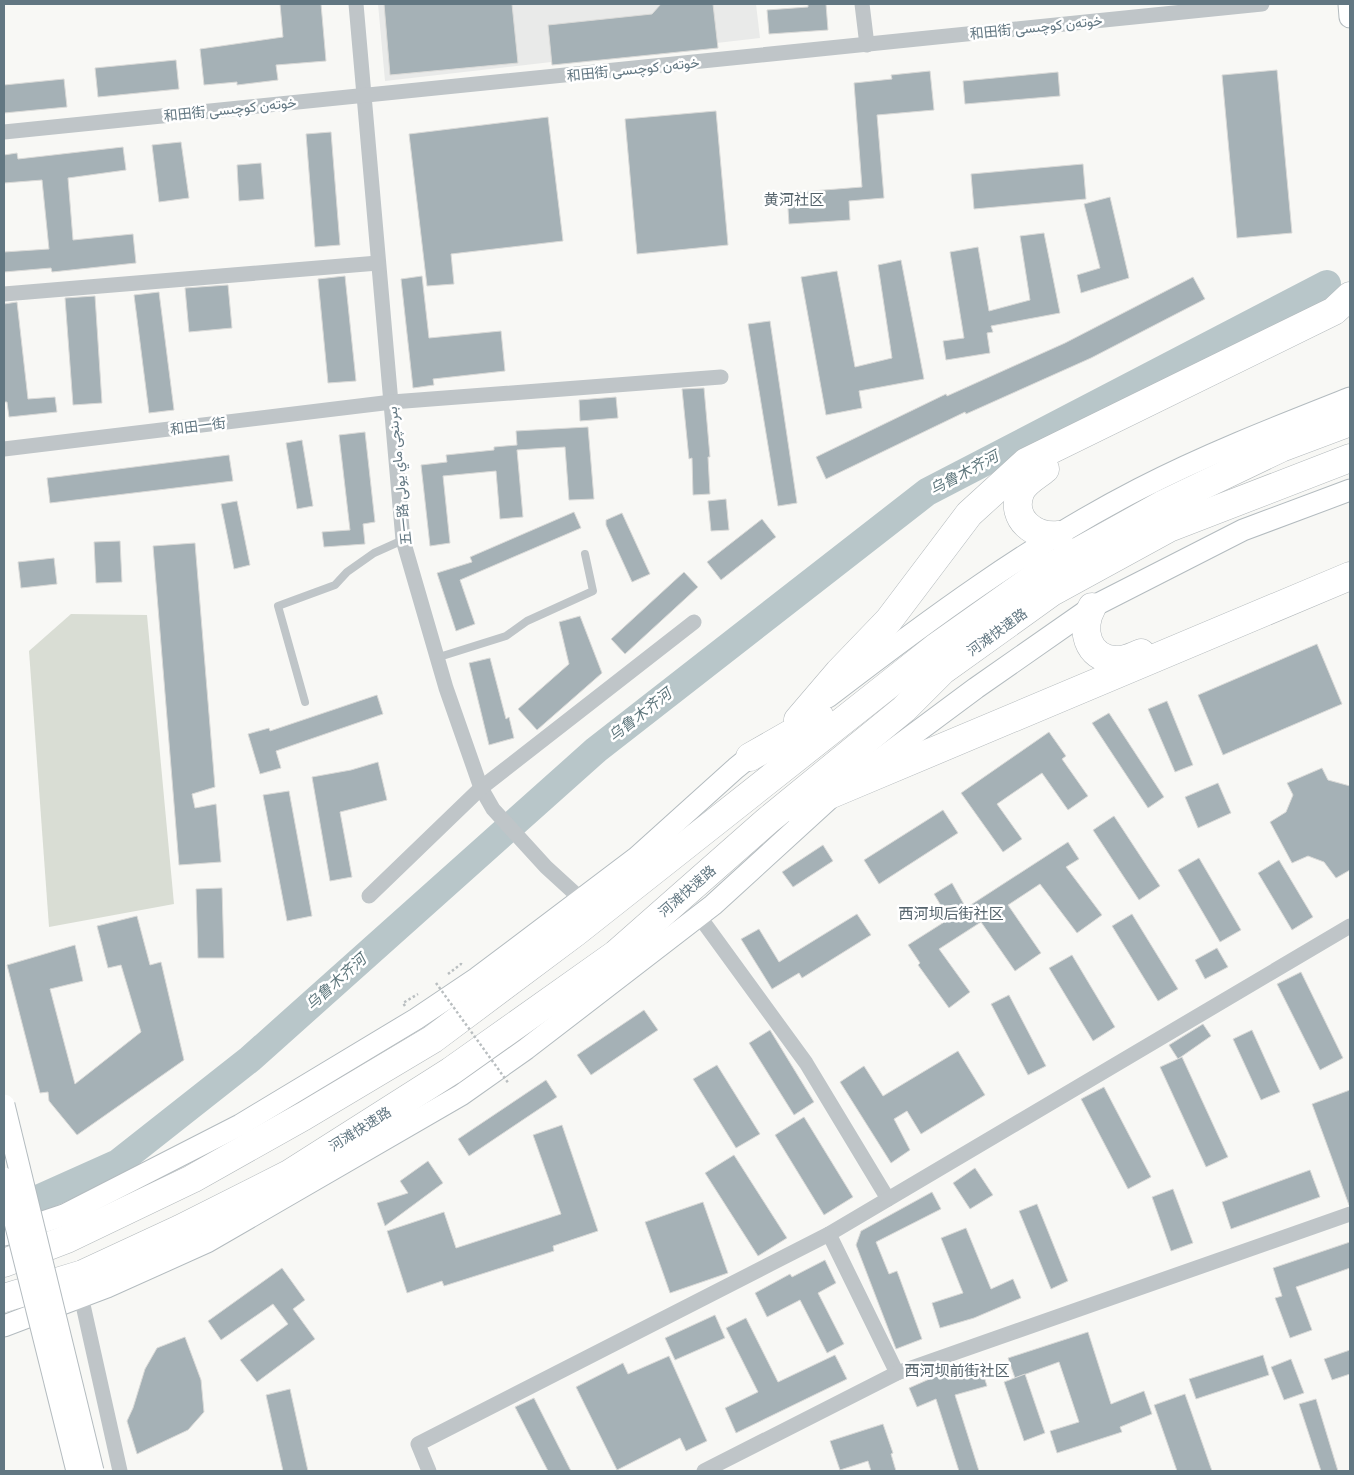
<svg xmlns="http://www.w3.org/2000/svg" width="1354" height="1475" viewBox="0 0 1354 1475" font-family="Figtree,Vazirmatn,'Noto Sans SC',sans-serif">
	<style>
		.built { fill: #e9eae9 }
		.green { fill: #d9ddd4 }
		.lines { fill: none; stroke-linecap: round; stroke-linejoin: round }
		.river { stroke: #b8c6c9; stroke-width: 28 }
		.building { fill: #a5b1b6; stroke: #dadad8 }
		.secondary-casing { stroke: #b3bbbf; stroke-width: 23 }
		.highway-casing { stroke: #b2b8bb; stroke-width: 29 }
		.path { stroke: #b9bec0; stroke-width: 2.5; stroke-dasharray: 2.5 2.5; stroke-linecap: butt }
		.lane { stroke: #bfc5c8; stroke-width: 8 }
		.street { stroke: #bfc5c8; stroke-width: 15 }
		.secondary { stroke: #fff; stroke-width: 21 }
		.highway { stroke: #fff; stroke-width: 28 }
		.secondary-bridge-casing { stroke: #b3bbbf; stroke-width: 23; stroke-linecap: butt }
		.path-bridge { stroke: #b9bec0; stroke-width: 2.5; stroke-dasharray: 2.5 2.5; stroke-linecap: butt }
		.secondary-bridge { stroke: #fff; stroke-width: 21 }
		.labels { text-anchor: middle; stroke-width: 5; stroke-linejoin: round; paint-order: stroke }
		.street-label { font-size: 14px; fill: #627782; stroke: #fff }
		.neighbourhood-label { font-size: 15px; fill: #55646c; stroke: #fff }
		.water-label { font-size: 15px; font-style: italic; fill: #5e767c; stroke: #fff }
	</style>
	<rect width="100%" height="100%" fill="#f8f8f5"/>
	<path class="built" d="M 378,4 L 756,4 L 760,38 L 385,81 Z"/>
	<path class="green" d="M 71,614 L 147,615 L 174,904 L 49,927 L 29,651 Z"/>
	<g class="lines">
		<path class="river" d="M 4,1214 L 118,1163 L 250,1059 L 596,750 L 927,492 L 1327,284"/>
	</g>
	<g class="building">
		<path d="M 280,4 L 321,4 L 326,61 L 276,65 L 278,80 L 237,85 L 237,82 L 204,85 L 200,49 L 283,37 Z"/>
		<path d="M 384,4 L 512,4 L 518,63 L 390,75 Z"/>
		<path d="M 661,4 L 713,4 L 718,48 L 552,65 L 548,25 L 652,14 Z"/>
		<path d="M 808,4 L 826,4 L 828,30 L 769,34 L 767,10 L 808,7 Z"/>
		<path d="M 176,60 L 179,89 L 98,97 L 95,68 Z"/>
		<path d="M 1277,70 L 1292,233 L 1237,238 L 1222,75 Z"/>
		<path d="M 930,71 L 934,110 L 877,115 L 884,198 L 849,201 L 850,220 L 789,224 L 787,193 L 862,187 L 854,83 L 892,79 L 891,75 Z"/>
		<path d="M 1058,72 L 1060,96 L 965,104 L 963,81 Z"/>
		<path d="M 64,79 L 67,107 L 4,113 L 4,85 Z"/>
		<path d="M 716,111 L 728,245 L 637,254 L 625,119 Z"/>
		<path d="M 548,117 L 563,241 L 451,254 L 454,284 L 427,286 L 409,134 Z"/>
		<path d="M 331,132 L 340,245 L 315,247 L 306,134 Z"/>
		<path d="M 181,142 L 189,198 L 159,202 L 152,145 Z"/>
		<path d="M 123,147 L 126,170 L 68,178 L 73,240 L 133,234 L 136,263 L 52,272 L 51,268 L 4,272 L 4,252 L 49,249 L 42,180 L 4,183 L 4,155 L 17,153 L 18,159 Z"/>
		<path d="M 261,163 L 264,199 L 239,201 L 237,165 Z"/>
		<path d="M 1083,164 L 1086,199 L 974,209 L 971,174 Z"/>
		<path d="M 1110,197 L 1129,278 L 1081,293 L 1077,275 L 1100,268 L 1084,204 Z"/>
		<path d="M 1044,233 L 1060,313 L 991,326 L 993,332 L 987,333 L 990,353 L 946,360 L 943,341 L 964,338 L 950,252 L 978,247 L 989,311 L 1030,300 L 1020,236 Z"/>
		<path d="M 901,260 L 924,379 L 859,391 L 862,408 L 826,415 L 801,277 L 837,271 L 855,367 L 892,358 L 878,265 Z"/>
		<path d="M 345,276 L 356,381 L 328,383 L 318,279 Z"/>
		<path d="M 422,276 L 429,338 L 501,331 L 505,371 L 433,379 L 434,385 L 413,388 L 401,279 Z"/>
		<path d="M 1193,277 L 1205,299 L 1091,358 L 966,414 L 965,412 L 826,479 L 816,457 L 946,394 L 947,396 L 1065,343 Z"/>
		<path d="M 228,285 L 232,328 L 189,332 L 185,288 Z"/>
		<path d="M 159,292 L 174,410 L 149,413 L 134,295 Z"/>
		<path d="M 95,296 L 102,403 L 73,405 L 65,298 Z"/>
		<path d="M 17,302 L 28,399 L 55,397 L 57,412 L 9,417 L 7,402 L 4,402 L 4,304 Z"/>
		<path d="M 770,321 L 797,503 L 778,506 L 748,324 Z"/>
		<path d="M 704,388 L 710,457 L 708,457 L 710,494 L 693,495 L 692,458 L 689,459 L 682,389 Z"/>
		<path d="M 616,397 L 618,418 L 580,421 L 579,400 Z"/>
		<path d="M 588,427 L 594,499 L 569,500 L 565,447 L 517,450 L 523,517 L 500,519 L 496,471 L 443,476 L 450,543 L 430,546 L 421,465 L 447,462 L 446,455 L 494,450 L 494,447 L 517,445 L 516,431 Z"/>
		<path d="M 365,432 L 375,522 L 363,524 L 365,544 L 324,547 L 322,532 L 350,530 L 339,435 Z"/>
		<path d="M 302,440 L 313,506 L 297,509 L 286,443 Z"/>
		<path d="M 229,455 L 233,481 L 50,503 L 47,478 Z"/>
		<path d="M 726,499 L 729,530 L 711,531 L 708,501 Z"/>
		<path d="M 237,501 L 250,565 L 234,569 L 221,504 Z"/>
		<path d="M 574,512 L 581,528 L 460,580 L 475,624 L 456,631 L 437,573 L 472,562 L 470,557 Z"/>
		<path d="M 622,513 L 650,574 L 632,582 L 606,525 L 606,520 Z"/>
		<path d="M 762,519 L 776,537 L 721,580 L 707,562 Z"/>
		<path d="M 120,541 L 122,582 L 96,583 L 94,542 Z"/>
		<path d="M 195,543 L 215,787 L 192,794 L 195,808 L 216,804 L 221,862 L 179,865 L 153,546 Z"/>
		<path d="M 54,558 L 57,584 L 21,588 L 18,562 Z"/>
		<path d="M 684,572 L 698,587 L 625,654 L 611,639 Z"/>
		<path d="M 580,616 L 602,673 L 537,730 L 518,709 L 569,664 L 559,622 Z"/>
		<path d="M 1317,644 L 1342,704 L 1223,755 L 1198,695 Z"/>
		<path d="M 490,658 L 506,719 L 509,717 L 514,738 L 489,745 L 469,663 Z"/>
		<path d="M 377,695 L 383,714 L 276,751 L 281,768 L 260,774 L 248,734 L 269,728 L 270,731 Z"/>
		<path d="M 1167,701 L 1193,765 L 1175,772 L 1148,709 Z"/>
		<path d="M 1109,713 L 1164,797 L 1148,808 L 1092,723 Z"/>
		<path d="M 1049,732 L 1066,756 L 1062,759 L 1088,796 L 1068,810 L 1042,773 L 997,804 L 1022,839 L 1003,852 L 961,793 Z"/>
		<path d="M 378,762 L 387,800 L 340,812 L 352,877 L 330,881 L 312,777 L 351,770 Z"/>
		<path d="M 1322,768 L 1328,780 L 1350,786 L 1350,870 L 1336,878 L 1324,862 L 1308,856 L 1292,863 L 1270,822 L 1286,812 L 1293,795 L 1287,783 Z"/>
		<path d="M 1218,783 L 1231,813 L 1198,828 L 1185,797 Z"/>
		<path d="M 289,791 L 312,916 L 287,921 L 263,795 Z"/>
		<path d="M 943,810 L 958,833 L 879,884 L 864,860 Z"/>
		<path d="M 1114,816 L 1160,886 L 1139,900 L 1093,830 Z"/>
		<path d="M 1068,842 L 1079,859 L 1066,867 L 1102,915 L 1077,933 L 1040,884 L 1008,905 L 1041,953 L 1015,971 L 981,922 L 939,949 L 970,992 L 949,1008 L 918,965 L 920,963 L 908,945 L 949,919 L 934,894 L 952,883 L 966,908 Z"/>
		<path d="M 823,845 L 833,861 L 793,887 L 782,872 Z"/>
		<path d="M 1199,858 L 1241,930 L 1220,942 L 1178,870 Z"/>
		<path d="M 1279,860 L 1313,917 L 1292,930 L 1258,873 Z"/>
		<path d="M 222,888 L 224,958 L 198,958 L 196,889 Z"/>
		<path d="M 857,914 L 871,935 L 802,978 L 799,973 L 772,989 L 741,939 L 759,929 L 779,962 Z"/>
		<path d="M 1132,914 L 1178,989 L 1158,1001 L 1112,926 Z"/>
		<path d="M 137,916 L 150,965 L 161,962 L 184,1060 L 77,1135 L 49,1101 L 48,1092 L 40,1093 L 7,965 L 75,945 L 83,981 L 50,989 L 75,1084 L 141,1032 L 121,965 L 108,968 L 97,926 Z"/>
		<path d="M 1217,948 L 1228,967 L 1205,979 L 1195,960 Z"/>
		<path d="M 1072,955 L 1115,1027 L 1093,1041 L 1049,968 Z"/>
		<path d="M 1301,972 L 1343,1058 L 1320,1070 L 1277,984 Z"/>
		<path d="M 1009,995 L 1046,1066 L 1028,1075 L 991,1004 Z"/>
		<path d="M 644,1010 L 658,1030 L 591,1075 L 577,1055 Z"/>
		<path d="M 1203,1024 L 1211,1036 L 1178,1059 L 1169,1045 Z"/>
		<path d="M 770,1030 L 814,1102 L 794,1115 L 749,1043 Z"/>
		<path d="M 1252,1030 L 1280,1092 L 1261,1100 L 1233,1039 Z"/>
		<path d="M 958,1051 L 985,1095 L 921,1134 L 907,1111 L 894,1119 L 910,1150 L 891,1163 L 840,1082 L 864,1066 L 883,1096 Z"/>
		<path d="M 1182,1057 L 1228,1157 L 1206,1167 L 1160,1067 Z"/>
		<path d="M 717,1065 L 760,1134 L 736,1148 L 693,1079 Z"/>
		<path d="M 546,1080 L 557,1097 L 469,1156 L 458,1139 Z"/>
		<path d="M 1104,1087 L 1151,1177 L 1128,1189 L 1081,1099 Z"/>
		<path d="M 1350,1090 L 1350,1205 L 1349,1205 L 1312,1104 Z"/>
		<path d="M 804,1117 L 853,1197 L 824,1215 L 775,1135 Z"/>
		<path d="M 562,1125 L 598,1231 L 553,1246 L 554,1251 L 444,1286 L 442,1281 L 407,1293 L 387,1231 L 444,1212 L 456,1248 L 561,1214 L 533,1135 Z"/>
		<path d="M 734,1155 L 787,1238 L 758,1256 L 705,1173 Z"/>
		<path d="M 428,1161 L 443,1183 L 385,1226 L 377,1203 L 408,1193 L 400,1181 Z"/>
		<path d="M 975,1168 L 993,1195 L 970,1209 L 953,1183 Z"/>
		<path d="M 1310,1170 L 1320,1197 L 1231,1229 L 1222,1202 Z"/>
		<path d="M 1173,1189 L 1193,1243 L 1171,1251 L 1152,1197 Z"/>
		<path d="M 932,1192 L 941,1209 L 876,1242 L 889,1274 L 897,1271 L 922,1339 L 896,1349 L 856,1245 L 861,1231 Z"/>
		<path d="M 703,1202 L 728,1273 L 670,1293 L 645,1222 Z"/>
		<path d="M 1037,1204 L 1068,1281 L 1051,1289 L 1019,1211 Z"/>
		<path d="M 966,1228 L 991,1289 L 1013,1279 L 1021,1298 L 974,1318 L 940,1328 L 932,1303 L 963,1293 L 941,1238 Z"/>
		<path d="M 1350,1242 L 1350,1268 L 1296,1287 L 1312,1330 L 1290,1338 L 1275,1298 L 1282,1296 L 1273,1268 Z"/>
		<path d="M 825,1260 L 836,1283 L 818,1293 L 844,1344 L 827,1353 L 800,1300 L 767,1317 L 755,1293 L 790,1274 L 792,1277 Z"/>
		<path d="M 282,1268 L 305,1300 L 293,1309 L 315,1339 L 257,1382 L 240,1360 L 288,1324 L 273,1304 L 221,1340 L 208,1321 Z"/>
		<path d="M 715,1315 L 725,1338 L 675,1360 L 665,1338 Z"/>
		<path d="M 746,1318 L 778,1382 L 835,1355 L 847,1379 L 736,1433 L 725,1408 L 758,1392 L 726,1328 Z"/>
		<path d="M 1088,1332 L 1111,1404 L 1144,1391 L 1152,1414 L 1120,1427 L 1122,1432 L 1057,1453 L 1050,1431 L 1079,1422 L 1059,1362 L 1015,1378 L 1008,1358 Z"/>
		<path d="M 185,1337 L 201,1380 L 204,1412 L 188,1430 L 137,1454 L 127,1421 L 133,1408 L 145,1369 L 157,1348 Z"/>
		<path d="M 1350,1350 L 1350,1374 L 1332,1380 L 1324,1359 Z"/>
		<path d="M 1263,1355 L 1269,1375 L 1196,1399 L 1189,1379 Z"/>
		<path d="M 669,1356 L 707,1441 L 686,1451 L 680,1438 L 617,1470 L 576,1387 L 623,1363 L 628,1374 Z"/>
		<path d="M 1291,1359 L 1304,1393 L 1284,1400 L 1271,1367 Z"/>
		<path d="M 980,1364 L 987,1386 L 955,1395 L 979,1471 L 959,1471 L 936,1399 L 917,1407 L 909,1388 L 934,1377 Z"/>
		<path d="M 1025,1374 L 1045,1433 L 1024,1441 L 1004,1382 Z"/>
		<path d="M 290,1389 L 308,1471 L 283,1471 L 266,1395 Z"/>
		<path d="M 1185,1394 L 1212,1471 L 1177,1471 L 1154,1405 Z"/>
		<path d="M 534,1398 L 571,1471 L 548,1471 L 515,1407 Z"/>
		<path d="M 1316,1399 L 1338,1471 L 1321,1471 L 1299,1404 Z"/>
		<path d="M 883,1424 L 893,1453 L 891,1454 L 896,1471 L 871,1471 L 868,1461 L 840,1470 L 830,1441 Z"/>
	</g>
	<g class="lines">
		<defs>
			<g id="secondary">
				<path d="M 1349,4 L 1350,17"/>
				<path d="M 828,697 C 927,621 1028,546 1139,489 C 1207,454 1279,426 1350,398"/>
				<path d="M 859,775 L 976,688 L 1092,607 L 1243,530 L 1350,490"/>
				<path d="M 4,1235 L 64,1215 L 240,1125 L 416,1019 L 477,978 L 636,858 L 736,768 L 762,747"/>
				<path d="M 4,1326 L 107,1287 L 207,1242 L 461,1095 L 526,1049 L 713,905 L 828,800"/>
			</g>
			<g id="highway">
				<path d="M 1045,469 C 1037,476 1024,482 1020,493 C 1010,519 1035,538 1059,535"/>
				<path d="M 1092,607 C 1080,629 1087,658 1115,660 C 1125,661 1133,656 1141,653"/>
				<path d="M 798,720 L 839,672 L 889,620 L 969,514 L 1026,462 L 1334,311 L 1350,296"/>
				<path d="M 750,757 L 820,717"/>
				<path d="M 796,809 L 1350,576"/>
				<path d="M 4,1263 L 67,1239 L 192,1179 L 304,1116 L 433,1039 L 576,932 L 935,648 L 1045,570 L 1162,505 L 1281,448 L 1350,422"/>
				<path d="M 4,1298 L 83,1274 L 180,1229 L 289,1174 L 451,1071 L 616,954 L 767,821 L 904,709 L 942,671 L 1052,592 L 1169,528 L 1350,458"/>
			</g>
		</defs>
		<use href="#secondary" class="secondary-casing"/>
		<use href="#highway" class="highway-casing"/>
		<g class="path">
			<path d="M 448,974 L 461,964 L 463,965"/>
			<path d="M 405,1006 L 403,1003 L 418,994"/>
		</g>
		<g class="lane">
			<path d="M 436,658 L 506,636 L 527,621 L 593,591 L 585,554"/>
			<path d="M 305,702 L 278,606 L 335,585 L 347,572 L 374,553 L 403,540"/>
		</g>
		<g class="street">
			<path d="M 356,4 L 403,540 L 446,688 L 481,788 L 493,809 L 546,867 L 581,899"/>
			<path d="M 862,4 L 867,45"/>
			<path d="M 4,132 L 1262,4"/>
			<path d="M 4,294 L 378,263"/>
			<path d="M 4,449 L 392,402 L 721,377"/>
			<path d="M 369,896 L 481,788 L 694,622"/>
			<path d="M 699,916 L 806,1063 L 888,1199"/>
			<path d="M 829,1234 L 897,1373"/>
			<path d="M 81,1296 L 120,1471"/>
			<path d="M 429,1471 L 418,1444 L 829,1234 L 1350,926"/>
			<path d="M 704,1471 L 897,1373 L 1350,1214"/>
		</g>
		<use href="#secondary" class="secondary"/>
		<use href="#highway" class="highway"/>
		<defs>
			<g id="secondary-bridge">
				<path d="M 4,1105 L 93,1471"/>
				<path d="M 4,1178 L 77,1471"/>
			</g>
		</defs>
		<use href="#secondary-bridge" class="secondary-bridge-casing"/>
		<path class="path-bridge" d="M 436,983 L 509,1084"/>
		<use href="#secondary-bridge" class="secondary-bridge"/>
	</g>
	<g class="labels">
		<g class="street-label">
			<text transform="translate(1036 27) rotate(-6)" y="5">和田街 خوتەن كوچىسى</text>
			<text transform="translate(633 69) rotate(-6)" y="5">和田街 خوتەن كوچىسى</text>
			<text transform="translate(230 109) rotate(-6)" y="5">和田街 خوتەن كوچىسى</text>
			<text transform="translate(198 426) rotate(-7)" y="5">和田一街</text>
			<text transform="translate(399 476) rotate(-96)" y="5">五一路 بىرىنچى ماي يولى</text>
			<text transform="translate(997 632) rotate(-36)" y="5">河滩快速路</text>
			<text transform="translate(687 891) rotate(-41)" y="5">河滩快速路</text>
			<text transform="translate(360 1129) rotate(-32)" y="5">河滩快速路</text>
		</g>
		<g class="neighbourhood-label">
			<text x="794" y="205">黄河社区</text>
			<text x="951" y="919">西河坝后街社区</text>
			<text x="957" y="1376">西河坝前街社区</text>
		</g>
		<g class="water-label">
			<text transform="translate(964 473) rotate(-28)" y="5">乌鲁木齐河</text>
			<text transform="translate(640 715) rotate(-38)" y="5">乌鲁木齐河</text>
			<text transform="translate(336 982) rotate(-42)" y="5">乌鲁木齐河</text>
		</g>
	</g>
	<rect width="1354" height="1475" fill="none" stroke="#627782" stroke-width="10"/>
</svg>
